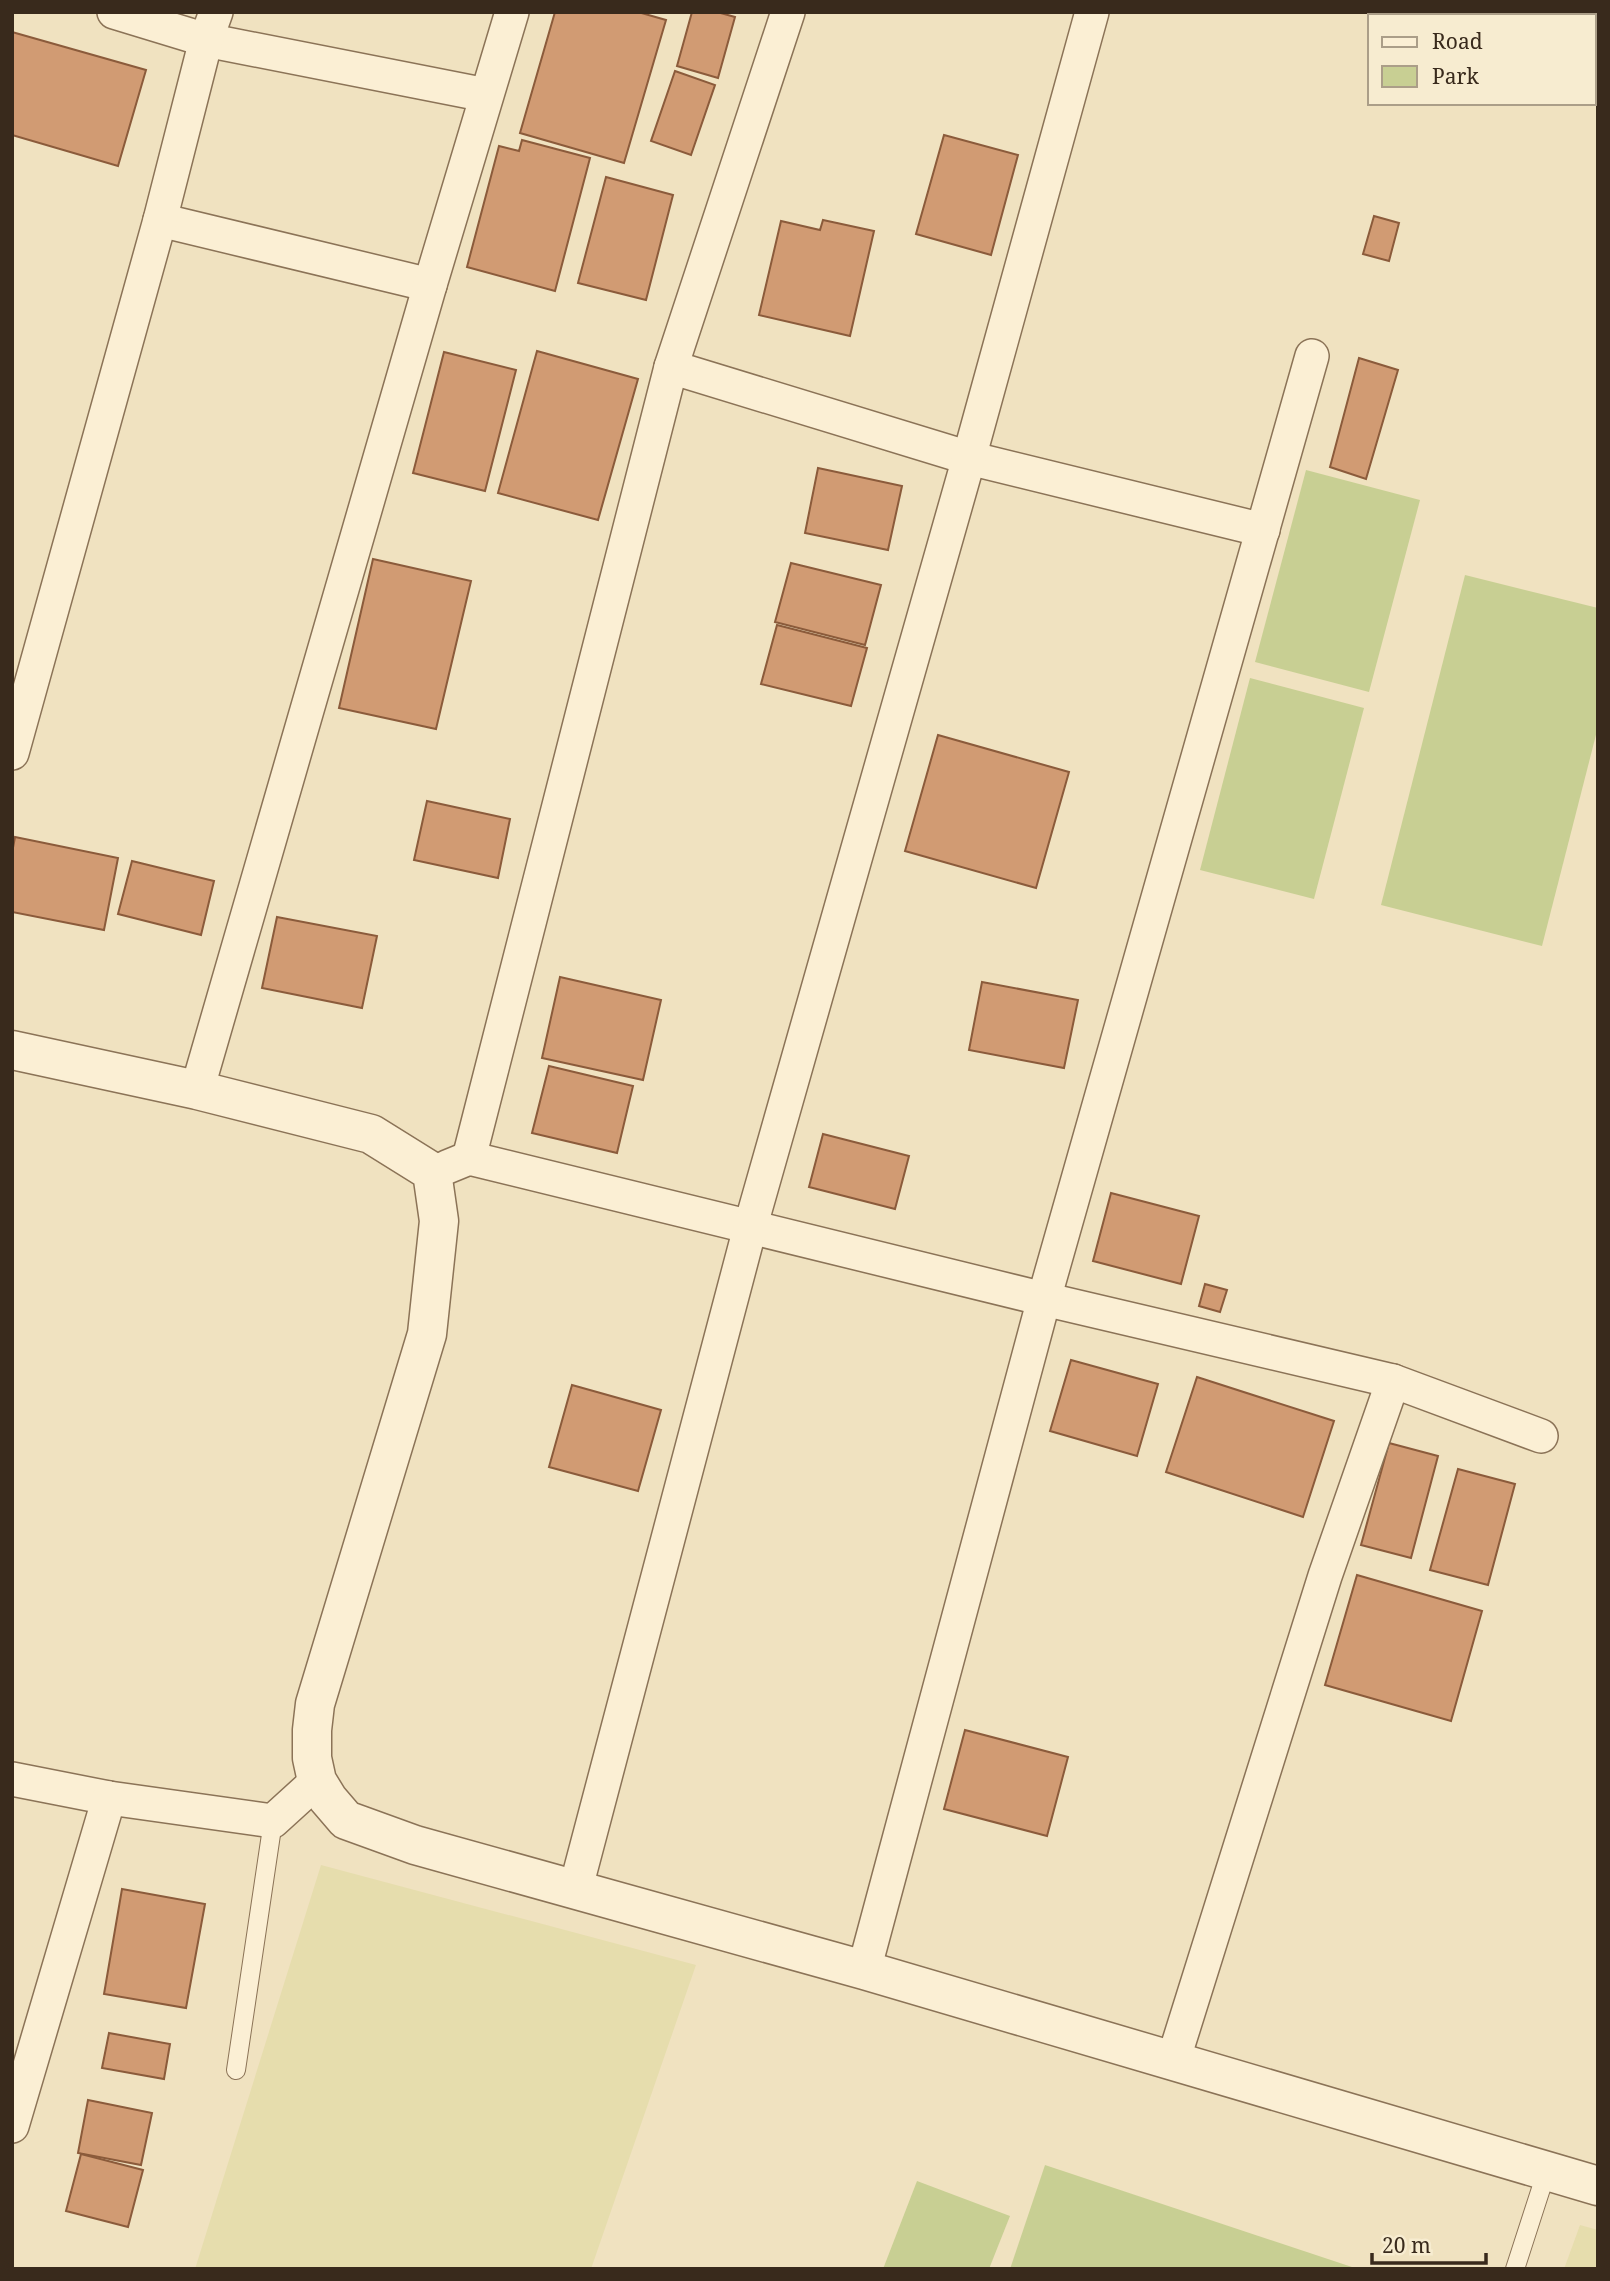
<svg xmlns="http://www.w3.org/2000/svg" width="1610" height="2281" viewBox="0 0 1610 2281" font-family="'Noto Serif',serif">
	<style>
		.farmland { fill: #e6ddad }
		.green { fill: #c8cf93 }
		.building { fill: #d19b73; stroke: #8b5b3b; stroke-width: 2 }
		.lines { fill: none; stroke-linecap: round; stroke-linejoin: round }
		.service-casing { stroke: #8b7357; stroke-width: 20 }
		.minor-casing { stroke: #8b7357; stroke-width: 36 }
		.tertiary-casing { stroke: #8b7357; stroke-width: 41 }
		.service { stroke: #fbefd4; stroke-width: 18 }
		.minor { stroke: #fbefd4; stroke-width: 33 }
		.tertiary { stroke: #fbefd4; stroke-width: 38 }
	</style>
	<rect width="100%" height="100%" fill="#f0e2c0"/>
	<g class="farmland">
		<path d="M 321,1865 L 696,1965 L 591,2269 L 195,2269 Z"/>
		<path d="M 1580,2225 L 1598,2230 L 1598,2269 L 1564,2269 Z"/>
	</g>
	<g class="green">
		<path d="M 1306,470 L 1420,500 L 1369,692 L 1255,662 Z"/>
		<path d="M 1465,575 L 1598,608 L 1598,727 L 1542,946 L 1381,905 Z"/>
		<path d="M 1250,678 L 1364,708 L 1314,899 L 1200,870 Z"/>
		<path d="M 1045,2165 L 1358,2269 L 1010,2269 Z"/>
		<path d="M 917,2181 L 1010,2216 L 989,2269 L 883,2269 Z"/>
	</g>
	<g class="building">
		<path d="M 555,12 L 638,12 L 666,20 L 624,163 L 520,133 Z"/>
		<path d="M 692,12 L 717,12 L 735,17 L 718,78 L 677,66 Z"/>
		<path d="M 12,32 L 146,70 L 118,166 L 12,135 Z"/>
		<path d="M 675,71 L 715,85 L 691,155 L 651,141 Z"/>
		<path d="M 944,135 L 1018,155 L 991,255 L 916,234 Z"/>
		<path d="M 522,140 L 590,158 L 555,291 L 467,267 L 499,146 L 519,151 Z"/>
		<path d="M 606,177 L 673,195 L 646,300 L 578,283 Z"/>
		<path d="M 1374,216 L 1399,223 L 1389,261 L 1363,254 Z"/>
		<path d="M 823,220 L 874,231 L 850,336 L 759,315 L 781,221 L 820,230 Z"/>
		<path d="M 537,351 L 638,379 L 598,520 L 498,493 Z"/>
		<path d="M 444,352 L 516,370 L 485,491 L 413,473 Z"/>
		<path d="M 1359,358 L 1398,370 L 1366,479 L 1330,467 Z"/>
		<path d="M 818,468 L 902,486 L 888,550 L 805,533 Z"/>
		<path d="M 373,559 L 471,581 L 436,729 L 339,708 Z"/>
		<path d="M 791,563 L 881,585 L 865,645 L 775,622 Z"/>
		<path d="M 777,625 L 867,648 L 851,706 L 761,684 Z"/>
		<path d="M 938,735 L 1069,772 L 1036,888 L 905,851 Z"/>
		<path d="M 427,801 L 510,819 L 498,878 L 414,860 Z"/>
		<path d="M 15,837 L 118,858 L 104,930 L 12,912 L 12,853 Z"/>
		<path d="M 132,861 L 214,881 L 201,935 L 118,914 Z"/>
		<path d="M 277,917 L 377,936 L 362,1008 L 262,988 Z"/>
		<path d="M 560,977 L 661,1000 L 643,1080 L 542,1058 Z"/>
		<path d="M 982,982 L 1078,1000 L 1064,1068 L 969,1050 Z"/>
		<path d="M 549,1066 L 633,1086 L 617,1153 L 532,1133 Z"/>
		<path d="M 823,1134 L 909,1156 L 895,1209 L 809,1187 Z"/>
		<path d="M 1111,1193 L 1199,1216 L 1181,1284 L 1093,1261 Z"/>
		<path d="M 1205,1284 L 1227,1290 L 1220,1312 L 1199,1306 Z"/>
		<path d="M 1071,1360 L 1158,1384 L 1137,1456 L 1050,1431 Z"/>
		<path d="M 1197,1377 L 1334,1421 L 1303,1517 L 1166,1472 Z"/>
		<path d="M 572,1385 L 661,1410 L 638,1491 L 549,1467 Z"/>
		<path d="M 1389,1443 L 1438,1456 L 1411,1558 L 1361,1545 Z"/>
		<path d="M 1458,1469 L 1515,1484 L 1488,1585 L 1430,1570 Z"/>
		<path d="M 1357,1575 L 1482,1611 L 1451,1721 L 1325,1685 Z"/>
		<path d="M 965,1730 L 1068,1757 L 1047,1836 L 944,1809 Z"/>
		<path d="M 122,1889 L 205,1904 L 186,2008 L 104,1994 Z"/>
		<path d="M 109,2033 L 170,2044 L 164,2079 L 102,2068 Z"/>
		<path d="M 88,2100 L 152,2113 L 141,2165 L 78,2153 Z"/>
		<path d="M 81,2154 L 143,2170 L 128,2227 L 66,2211 Z"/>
	</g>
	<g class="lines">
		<defs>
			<g id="service">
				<path d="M 236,2070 L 273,1821"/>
				<path d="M 1515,2269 L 1547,2170"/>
			</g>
			<g id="minor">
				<path d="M 114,12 L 206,40 L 486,95"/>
				<path d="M 160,220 L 430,285"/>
				<path d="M 671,367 L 969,458 L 1263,530"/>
				<path d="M 12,753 L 160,220 L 206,40 L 216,12"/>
				<path d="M 197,1090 L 430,285 L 512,12"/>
				<path d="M 469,1158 L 671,367 L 788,12"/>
				<path d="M 447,1167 L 469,1158 L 1044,1299 L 1393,1381 L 1541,1436"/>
				<path d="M 12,1779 L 109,1798 L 273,1821 L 317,1781"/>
				<path d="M 575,1891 L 750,1228 L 969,458 L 1092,12"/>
				<path d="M 864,1970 L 1044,1299 L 1312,356"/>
				<path d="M 1173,2061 L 1325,1576 L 1393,1381"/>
				<path d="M 12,2126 L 109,1798"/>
			</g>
			<path id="tertiary" d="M 12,1050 L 197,1090 L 371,1134 L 432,1172 L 439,1221 L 427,1334 L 315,1704 L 312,1730 L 312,1758 L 317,1781 L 328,1799 L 346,1820 L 415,1845 L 864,1970 L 1598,2186"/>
		</defs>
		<use href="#service" class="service-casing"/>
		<use href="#minor" class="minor-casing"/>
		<use href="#tertiary" class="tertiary-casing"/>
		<use href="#service" class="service"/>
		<use href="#minor" class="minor"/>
		<use href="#tertiary" class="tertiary"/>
	</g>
	<rect width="1610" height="2281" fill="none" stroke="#392a1c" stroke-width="28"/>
	<rect x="1368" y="14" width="228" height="91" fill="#f7ecd0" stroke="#ab9e88" stroke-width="2"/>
	<rect x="1382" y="37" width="35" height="10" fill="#fbefd4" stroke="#ab9e88" stroke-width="2"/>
	<text x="1432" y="49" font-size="21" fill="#392a1c">Road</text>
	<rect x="1382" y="66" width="35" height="21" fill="#c8cf93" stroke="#ab9e88" stroke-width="2"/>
	<text x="1432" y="84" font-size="21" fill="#392a1c">Park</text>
	<path d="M1372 2253v10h114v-10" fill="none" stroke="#392a1c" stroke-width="3.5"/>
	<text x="1382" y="2253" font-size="21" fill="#392a1c" stroke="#f7ecd0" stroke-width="5" paint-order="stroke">20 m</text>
</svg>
